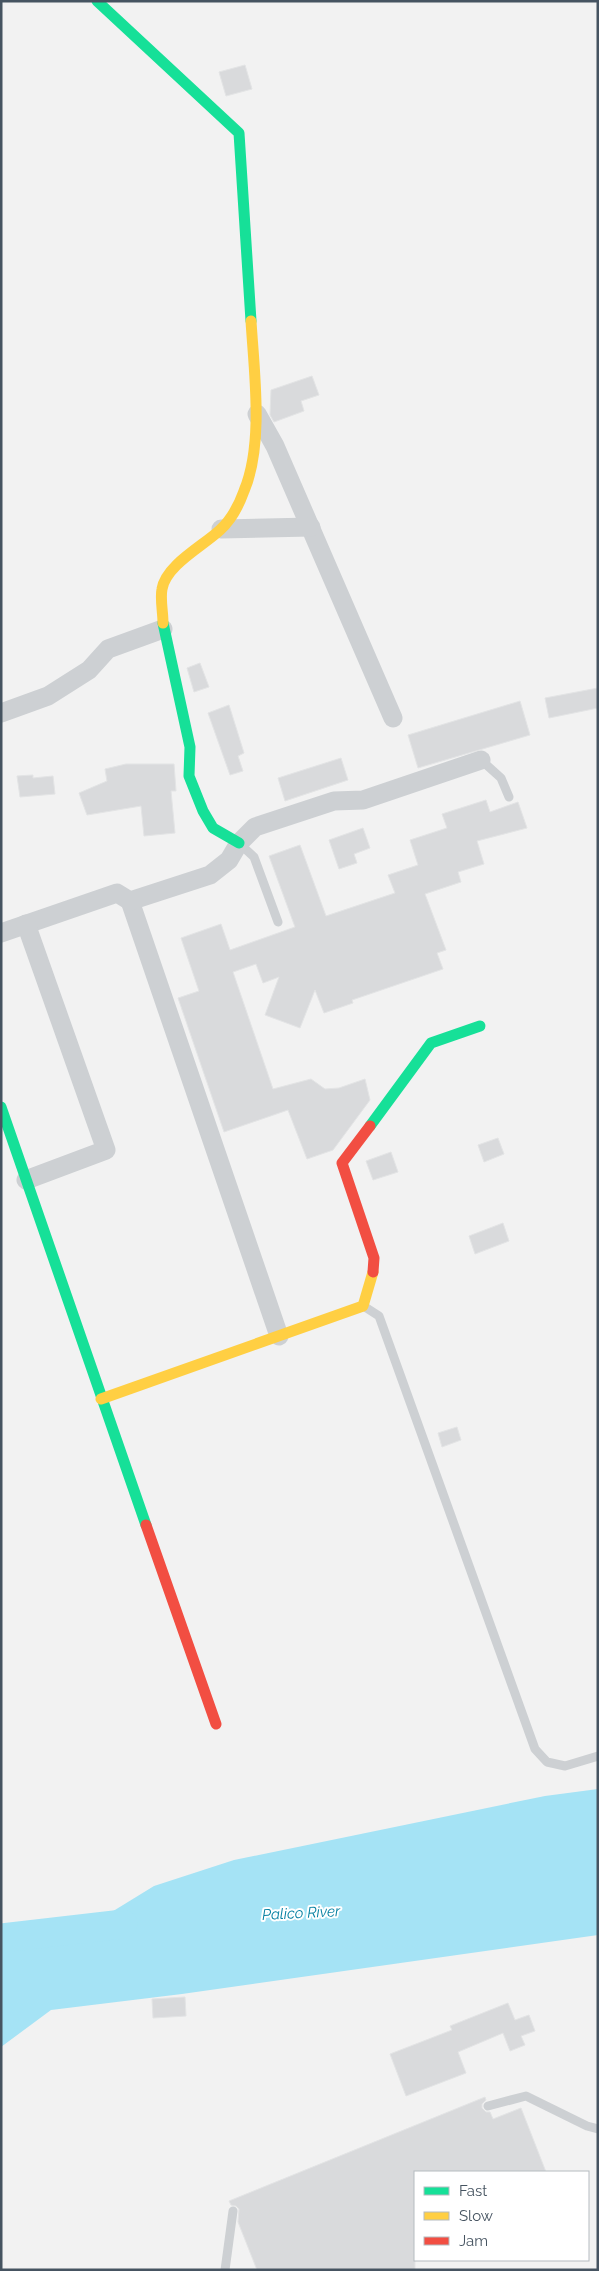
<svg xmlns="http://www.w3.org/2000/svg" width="599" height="2271" viewBox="0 0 599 2271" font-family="Raleway,sans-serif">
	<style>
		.water { fill: #a5e3f5 }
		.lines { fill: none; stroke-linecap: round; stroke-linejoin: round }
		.river { stroke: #a5e3f5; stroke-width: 29 }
		.building { fill: #d9dadc; stroke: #e3e4e5 }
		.lane { stroke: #cdd0d3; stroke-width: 9 }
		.street { stroke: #cdd0d3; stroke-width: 19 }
		.fast { stroke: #16e098; stroke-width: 11 }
		.slow { stroke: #ffcf43; stroke-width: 11 }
		.jam { stroke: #f24e42; stroke-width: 11 }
		.labels { text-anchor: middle; stroke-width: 4; stroke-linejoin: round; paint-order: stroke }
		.water-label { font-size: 15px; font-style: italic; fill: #037fa1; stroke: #fff }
	</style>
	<rect width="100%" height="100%" fill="#f2f2f2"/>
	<path class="water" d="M 598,1789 L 598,1935 L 182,1994 L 51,2010 L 1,2047 L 1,1949 L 66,1940 L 154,1886 L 234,1860 L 545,1796 Z"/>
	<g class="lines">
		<path class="river" d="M 1,1938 L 123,1924"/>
	</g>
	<g class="building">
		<path d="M 245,65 L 252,89 L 226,96 L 219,72 Z"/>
		<path d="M 312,376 L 319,395 L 301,401 L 304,411 L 274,422 L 270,415 L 271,390 Z"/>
		<path d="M 200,663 L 209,687 L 194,692 L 187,668 Z"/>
		<path d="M 598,688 L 598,708 L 549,718 L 545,698 Z"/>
		<path d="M 520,701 L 530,735 L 418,768 L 408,735 Z"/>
		<path d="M 229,705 L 244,753 L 238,756 L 243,771 L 230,775 L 208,713 Z"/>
		<path d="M 341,758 L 348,780 L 285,801 L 278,778 Z"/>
		<path d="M 126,764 L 174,764 L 176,791 L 171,791 L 175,833 L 144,836 L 141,806 L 87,815 L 79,793 L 107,781 L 105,769 Z"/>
		<path d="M 33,775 L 33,778 L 53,776 L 55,794 L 20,797 L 17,776 Z"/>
		<path d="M 486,800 L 490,812 L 518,802 L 527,828 L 477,841 L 484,864 L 458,872 L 461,882 L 425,894 L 446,950 L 437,953 L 443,969 L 352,1000 L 353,1003 L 324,1013 L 315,990 L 300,1028 L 265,1015 L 279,977 L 263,983 L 256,964 L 233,972 L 273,1089 L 311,1079 L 325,1089 L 339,1088 L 365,1079 L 370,1100 L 333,1150 L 307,1159 L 288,1110 L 224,1132 L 178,998 L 199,991 L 181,938 L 221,924 L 230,950 L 295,927 L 269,856 L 300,845 L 326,916 L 395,893 L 388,875 L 418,865 L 410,840 L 447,828 L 442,814 Z"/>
		<path d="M 363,828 L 370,848 L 354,854 L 357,863 L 339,869 L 329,840 Z"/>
		<path d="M 498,1138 L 504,1154 L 484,1162 L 478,1145 Z"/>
		<path d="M 391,1152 L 398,1172 L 373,1180 L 366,1161 Z"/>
		<path d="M 503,1223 L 509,1241 L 475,1254 L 469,1236 Z"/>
		<path d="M 457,1427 L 461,1440 L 442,1447 L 438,1433 Z"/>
		<path d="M 185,1997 L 186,2016 L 153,2018 L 152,1999 Z"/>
		<path d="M 508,2003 L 515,2020 L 529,2015 L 535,2031 L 521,2036 L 525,2045 L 510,2051 L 503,2033 L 458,2052 L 466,2073 L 406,2096 L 390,2054 L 452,2030 L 450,2026 Z"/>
		<path d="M 485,2097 L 486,2100 L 482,2104 L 482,2108 L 486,2112 L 490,2112 L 493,2119 L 521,2108 L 546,2172 L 415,2172 L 415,2270 L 257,2270 L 238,2222 L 239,2209 L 236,2206 L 231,2205 L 229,2201 Z"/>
	</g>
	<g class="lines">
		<g class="lane">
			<path d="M 481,760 L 501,778 L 509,797"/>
			<path d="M 241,845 L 254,857 L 278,922"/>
			<path d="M 365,1307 L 379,1316 L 535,1749 L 547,1762 L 565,1766 L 598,1756"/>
			<path d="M 488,2106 L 526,2096 L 587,2126 L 598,2129"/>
			<path d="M 225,2270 L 233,2211"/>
		</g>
		<g class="street">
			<path d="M 257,414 L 275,446 L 393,718"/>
			<path d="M 221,529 L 311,527"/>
			<path d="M 1,713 L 48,696 L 89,670 L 108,649 L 163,629"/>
			<path d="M 130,901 L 279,1336"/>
			<path d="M 1,933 L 117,893 L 130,901 L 210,875 L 229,860 L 239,843 L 255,827 L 334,801 L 363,800 L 481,760"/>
			<path d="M 26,1180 L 106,1150 L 26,924"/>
		</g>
		<g class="fast">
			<path d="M 97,1 L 239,133 L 251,321"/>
			<path d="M 163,623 L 190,747 L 189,776 L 203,811 L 213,828 L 239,843"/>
			<path d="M 1,1107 L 146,1525"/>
			<path d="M 370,1126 L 431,1043 L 480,1026"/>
		</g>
		<g class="slow">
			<path d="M 163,623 C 163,612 160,599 162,589 C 166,565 203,546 220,530 C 231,520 239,505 244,491 C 264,444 254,371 251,321"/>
			<path d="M 101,1399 L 363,1306 L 373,1272"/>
		</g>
		<g class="jam">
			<path d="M 370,1126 L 342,1163 L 374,1258 L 373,1272"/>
			<path d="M 146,1525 L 216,1724"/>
		</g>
	</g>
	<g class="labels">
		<g class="water-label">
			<text transform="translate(301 1913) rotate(-3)" y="5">Palico River</text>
		</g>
	</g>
	<rect width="599" height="2271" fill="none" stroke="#465461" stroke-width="5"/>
	<rect x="414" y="2171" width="175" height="90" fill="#ffffff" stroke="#b5bbc0"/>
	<rect x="424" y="2187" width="25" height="8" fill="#16e098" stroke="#b5bbc0"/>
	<text x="459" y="2196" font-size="15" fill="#465461">Fast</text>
	<rect x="424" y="2212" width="25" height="8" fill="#ffcf43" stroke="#b5bbc0"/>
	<text x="459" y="2221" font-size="15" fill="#465461">Slow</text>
	<rect x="424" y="2237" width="25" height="8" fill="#f24e42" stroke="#b5bbc0"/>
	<text x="459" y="2246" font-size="15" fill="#465461">Jam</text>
</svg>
